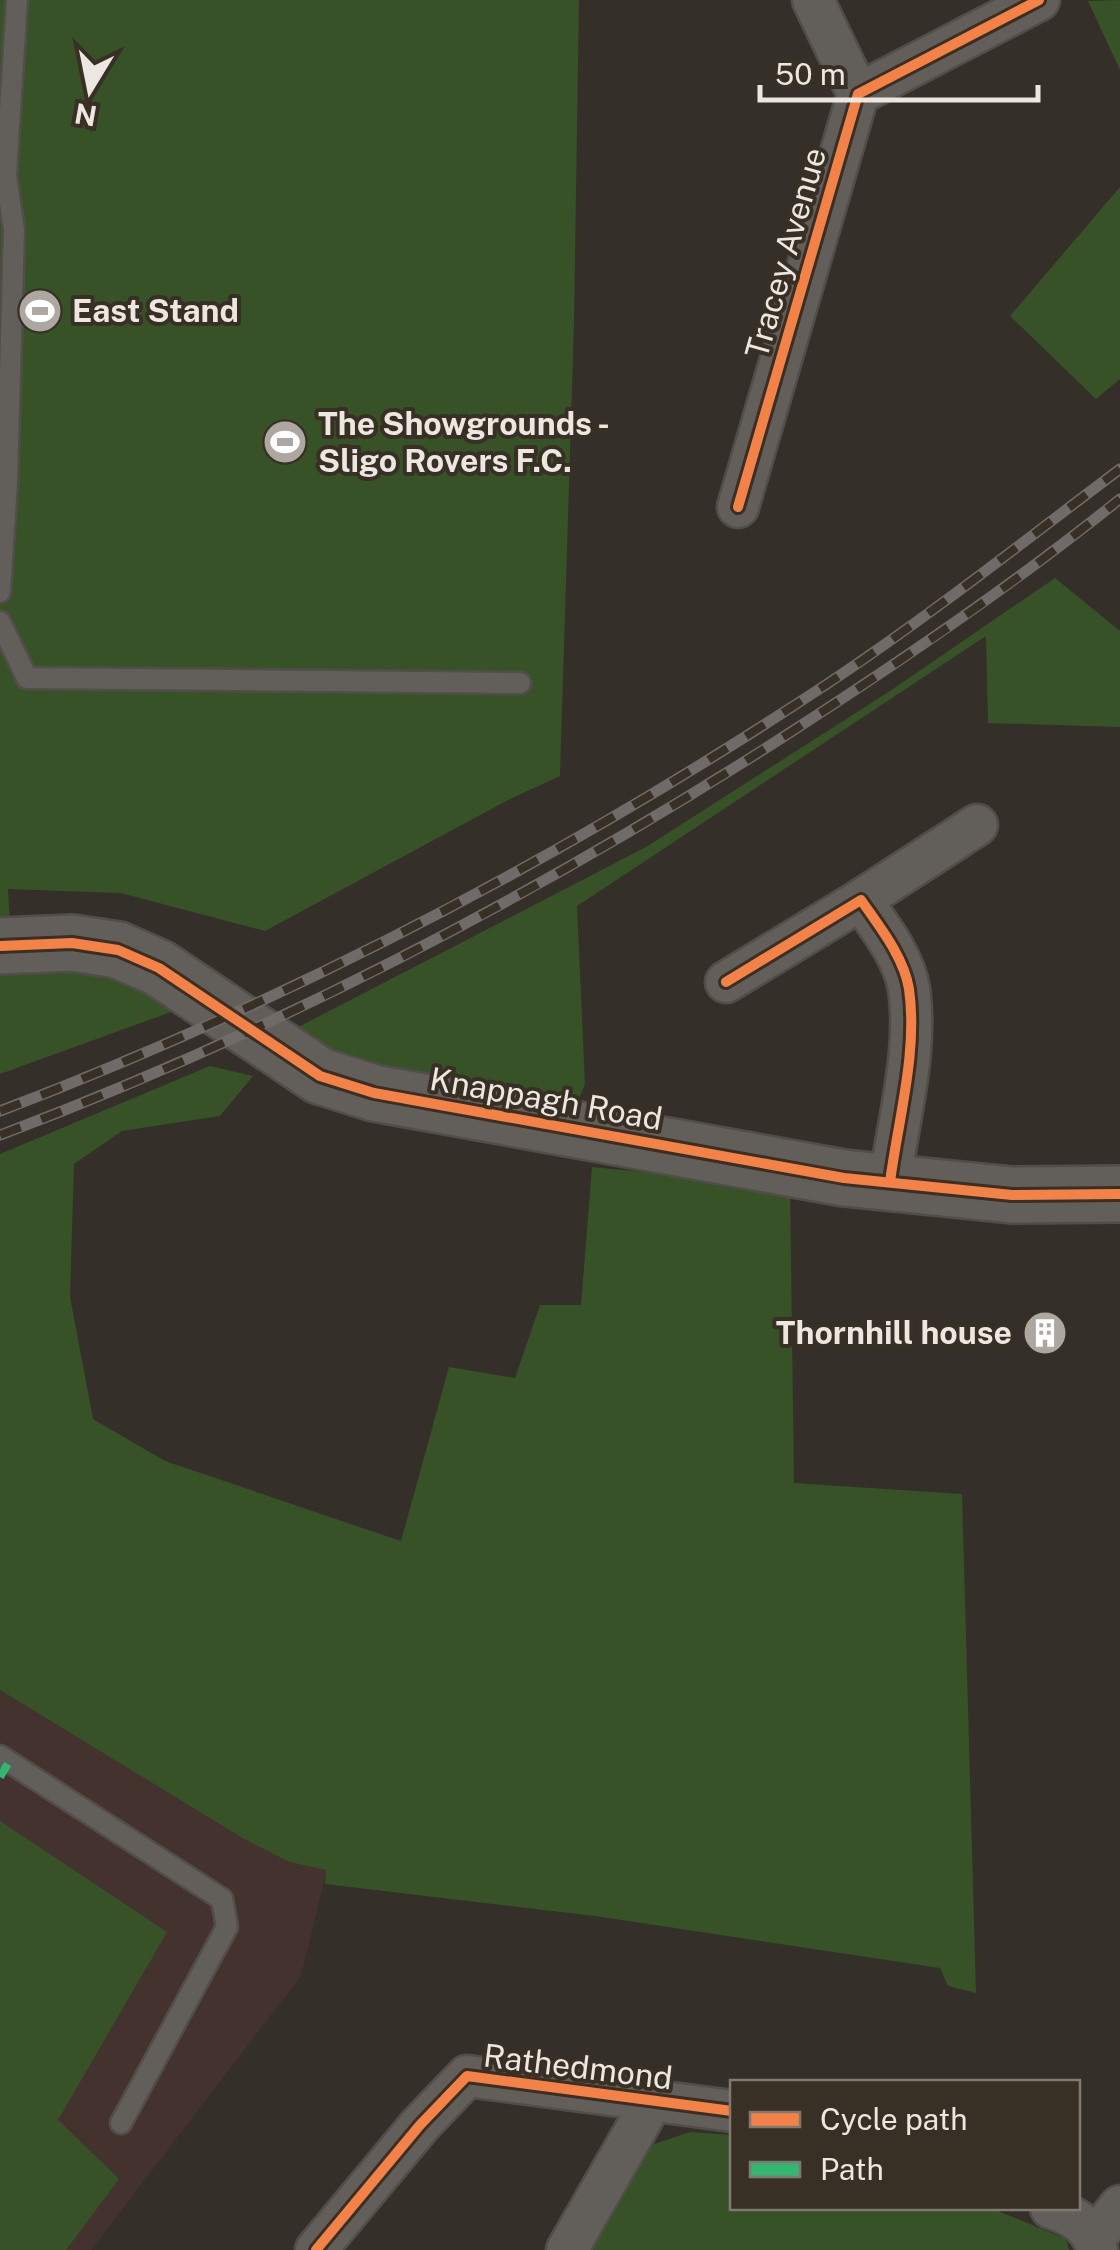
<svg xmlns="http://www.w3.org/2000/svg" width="1120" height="2250" viewBox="0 0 1120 2250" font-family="'Public Sans',sans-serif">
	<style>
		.industrial { fill: #44322e }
		.green { fill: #375227 }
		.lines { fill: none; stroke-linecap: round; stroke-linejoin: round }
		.lane-casing { stroke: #514d48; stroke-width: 25 }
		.street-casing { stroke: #514d48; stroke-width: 45 }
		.secondary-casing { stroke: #514d48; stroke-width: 60 }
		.lane { stroke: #625f5a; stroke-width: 20 }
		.street { stroke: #625f5a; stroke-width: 40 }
		.secondary { stroke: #625f5a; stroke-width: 55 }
		.rail-casing { stroke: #706b68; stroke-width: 11 }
		.rail { stroke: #382f25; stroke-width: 8; stroke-dasharray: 22; stroke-linecap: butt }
		.quiet { stroke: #33b770; stroke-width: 8; stroke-dasharray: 15 8; stroke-linecap: butt }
		.cycleway-casing { stroke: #382f25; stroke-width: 16 }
		.cycleway { stroke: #f48246; stroke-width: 10 }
		.labels { text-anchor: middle; stroke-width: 8; stroke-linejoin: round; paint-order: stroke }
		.street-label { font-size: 32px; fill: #ece7e0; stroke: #382f25 }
		.poi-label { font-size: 32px; font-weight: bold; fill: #ece7e0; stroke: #382f25; text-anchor: start }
	</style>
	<rect width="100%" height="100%" fill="#342f29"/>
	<path class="industrial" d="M 0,1690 L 244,1839 L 289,1862 L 327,1870 L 301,1976 L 91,2250 L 0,2250 Z"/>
	<g class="green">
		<path d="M 0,0 L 579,0 L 574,322 L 560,776 L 508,800 L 265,931 L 121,893 L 8,889 L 10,925 L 0,926 Z"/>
		<path d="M 1120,0 L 1120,70 L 1088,1 Z"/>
		<path d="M 1120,187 L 1120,379 L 1096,399 L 1010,316 Z"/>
		<path d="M 1055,578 L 1120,631 L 1120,727 L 988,723 L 986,636 L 577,906 L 585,1084 L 575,1108 L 378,1077 L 279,1037 L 646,847 L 890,691 Z"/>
		<path d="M 0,964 L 132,976 L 185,1007 L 0,1074 Z"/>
		<path d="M 210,1066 L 253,1076 L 220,1116 L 122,1131 L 74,1164 L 70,1297 L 93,1419 L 165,1461 L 401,1541 L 449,1367 L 515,1378 L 540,1305 L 581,1305 L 592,1167 L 790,1186 L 794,1483 L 962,1494 L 976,1993 L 948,1986 L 940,1968 L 595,1916 L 325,1884 L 326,1870 L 289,1862 L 244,1839 L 0,1690 L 0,1154 Z"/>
		<path d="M 0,1821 L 167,1932 L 58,2120 L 119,2179 L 66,2250 L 0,2250 Z"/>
		<path d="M 690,2132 L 732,2135 L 732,2208 L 991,2208 L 1066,2239 L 1069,2250 L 592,2250 L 595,2230 L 654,2144 Z"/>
	</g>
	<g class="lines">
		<defs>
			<g id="lane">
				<path d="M 0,592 L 7,482 L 14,230 L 6,175 L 17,0"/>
				<path d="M 0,622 L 27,678 L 520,683"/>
				<path d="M 0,1756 L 222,1899 L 227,1927 L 121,2123"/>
			</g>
			<g id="street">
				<path d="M 813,0 L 858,94"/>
				<path d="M 738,507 L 858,94 L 1039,0"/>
				<path d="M 861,900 L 977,825"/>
				<path d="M 726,982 L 861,900 C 879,926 904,957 909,989 C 918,1052 898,1120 890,1182"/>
				<path d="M 1051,2208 C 1073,2215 1092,2226 1097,2250"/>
				<path d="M 1095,2238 L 1120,2206"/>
				<path d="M 316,2250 L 420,2125 L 467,2076 L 732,2111"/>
				<path d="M 567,2250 L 651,2103"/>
			</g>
			<path id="secondary" d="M 0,946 L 72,943 L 118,950 L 159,968 L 320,1076 L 374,1093 L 844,1178 L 1012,1195 L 1120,1194"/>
		</defs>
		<use href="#lane" class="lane-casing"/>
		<use href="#street" class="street-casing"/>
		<use href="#secondary" class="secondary-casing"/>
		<use href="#lane" class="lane"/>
		<use href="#street" class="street"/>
		<use href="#secondary" class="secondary"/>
		<defs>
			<g id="rail">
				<path d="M 0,1111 C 290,1001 568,855 827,684 C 928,617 1023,542 1120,469"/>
				<path d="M 0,1135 C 275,1032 533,897 780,739 C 897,664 1012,586 1120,499"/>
			</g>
		</defs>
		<use href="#rail" class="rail-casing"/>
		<use href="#rail" class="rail"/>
		<path class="quiet" d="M 0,1777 L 9,1762"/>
		<defs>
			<g id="cycleway">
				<path d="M 738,507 L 858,94 L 1039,0"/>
				<path d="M 0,946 L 72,943 L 118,950 L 159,968 L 320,1076 L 374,1093 L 844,1178 L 1012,1195 L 1120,1194"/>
				<path d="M 726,982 L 861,900 C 879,926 904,957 909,989 C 918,1052 898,1120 890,1182"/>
				<path d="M 316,2250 L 420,2125 L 467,2076 L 732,2111"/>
			</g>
		</defs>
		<use href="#cycleway" class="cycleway-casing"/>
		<use href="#cycleway" class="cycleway"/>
	</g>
	<defs>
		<symbol id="stadium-disc" viewBox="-11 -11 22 22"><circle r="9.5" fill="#aca7a0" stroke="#382f25"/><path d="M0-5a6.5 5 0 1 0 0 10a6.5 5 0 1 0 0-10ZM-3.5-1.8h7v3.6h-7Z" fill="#fff"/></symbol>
		<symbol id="building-disc" viewBox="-11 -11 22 22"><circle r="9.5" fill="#aca7a0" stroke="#382f25"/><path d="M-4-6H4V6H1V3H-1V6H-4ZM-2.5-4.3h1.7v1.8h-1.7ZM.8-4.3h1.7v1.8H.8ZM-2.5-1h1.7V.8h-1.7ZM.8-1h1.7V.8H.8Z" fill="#fff"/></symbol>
	</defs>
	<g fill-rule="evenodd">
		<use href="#stadium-disc" x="15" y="286" width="50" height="50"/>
		<use href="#stadium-disc" x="260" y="417" width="50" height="50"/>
		<use href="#building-disc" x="1020" y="1308" width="50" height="50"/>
	</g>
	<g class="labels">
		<g class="street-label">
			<text transform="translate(786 253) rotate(-74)" y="11">Tracey Avenue</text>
			<text transform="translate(546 1099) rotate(10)" y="11">Knappagh Road</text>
			<text transform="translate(578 2067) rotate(7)" y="11">Rathedmond</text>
		</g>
		<g class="poi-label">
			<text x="72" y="322">East Stand</text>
			<text x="318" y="435">The Showgrounds -<tspan x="318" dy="37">Sligo Rovers F.C.</tspan></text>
			<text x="1012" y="1344" text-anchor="end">Thornhill house</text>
		</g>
	</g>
	<rect x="730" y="2080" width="350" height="130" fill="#382f25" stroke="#807970" stroke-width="2.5"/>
	<rect x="750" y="2112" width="50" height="15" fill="#f48246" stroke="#807970" stroke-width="2.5"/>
	<text x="820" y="2130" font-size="30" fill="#ece7e0">Cycle path</text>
	<rect x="750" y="2162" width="50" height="15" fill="#33b770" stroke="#807970" stroke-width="2.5"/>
	<text x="820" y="2180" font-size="30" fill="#ece7e0">Path</text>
	<g transform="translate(90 90) rotate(190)" stroke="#382f25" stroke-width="8" paint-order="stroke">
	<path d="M0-8L18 38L0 25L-18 38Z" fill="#ece7e0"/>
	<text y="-15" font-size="28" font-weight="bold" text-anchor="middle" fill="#ece7e0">N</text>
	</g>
	<path d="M760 85v15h278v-15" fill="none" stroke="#ece7e0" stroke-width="5"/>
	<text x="775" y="85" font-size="30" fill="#ece7e0" stroke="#382f25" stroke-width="8" paint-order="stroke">50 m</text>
</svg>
